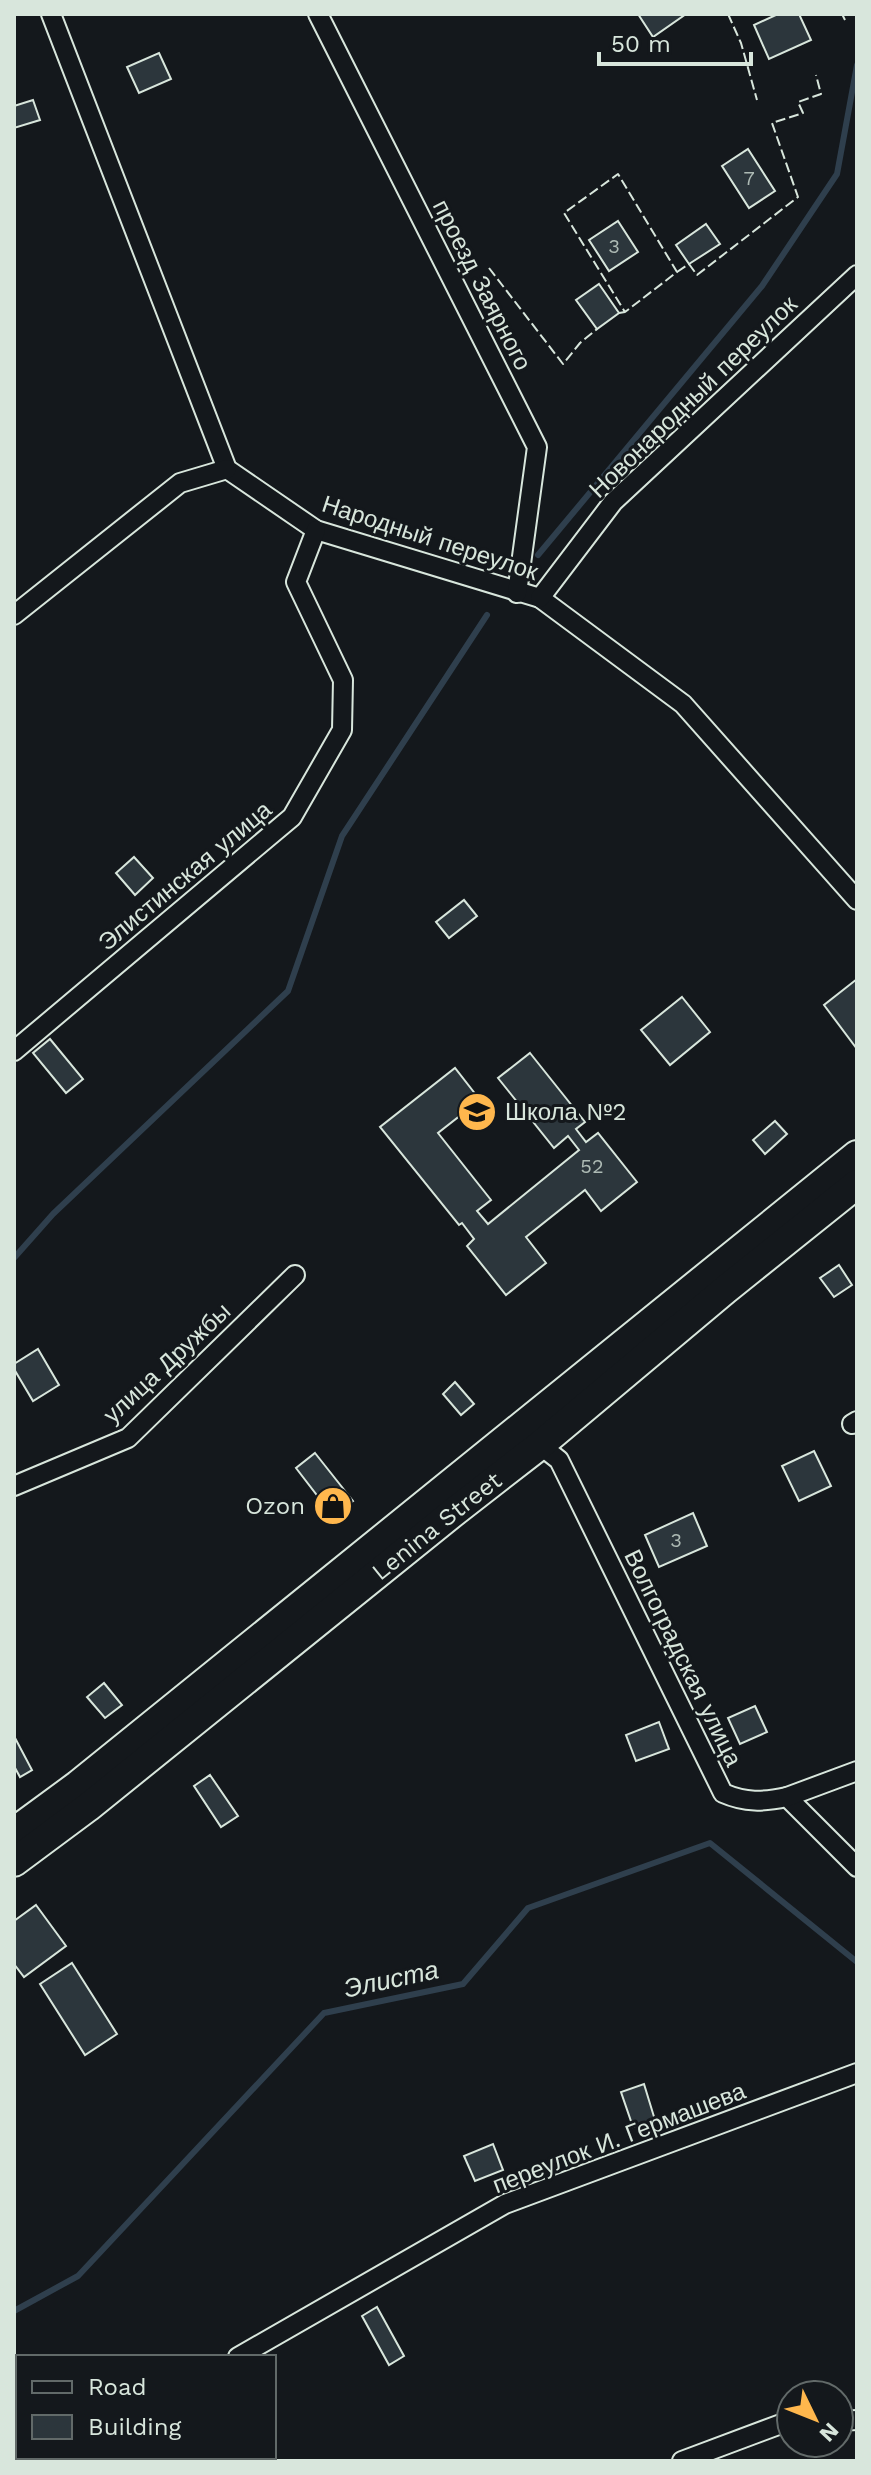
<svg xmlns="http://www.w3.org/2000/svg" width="871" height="2475" viewBox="0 0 871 2475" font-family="'Work Sans',sans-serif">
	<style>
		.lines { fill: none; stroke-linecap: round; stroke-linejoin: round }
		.stream { stroke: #2f3f4d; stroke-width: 6 }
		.building { fill: #2c363c; stroke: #d8e6dc; stroke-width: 2 }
		.street-casing { stroke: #d8e6dc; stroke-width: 22 }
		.primary-casing { stroke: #d8e6dc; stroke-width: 32 }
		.street { stroke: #14181c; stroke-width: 18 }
		.primary { stroke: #14181c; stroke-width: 28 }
		.fence { stroke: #d8e6dc; stroke-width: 2; stroke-dasharray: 10 4; stroke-linecap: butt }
		.labels { text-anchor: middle; stroke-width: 6; stroke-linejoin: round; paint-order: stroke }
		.number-label { font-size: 20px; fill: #adbab4 }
		.street-label { font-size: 24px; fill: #d8e6dc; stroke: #14181c }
		.poi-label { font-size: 24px; fill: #d8e6dc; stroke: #14181c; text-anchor: start }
		.water-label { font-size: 26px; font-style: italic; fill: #d8e6dc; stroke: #14181c }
	</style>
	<rect width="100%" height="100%" fill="#14181c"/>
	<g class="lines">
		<g class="stream">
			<path d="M 538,555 L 762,286 L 837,174 L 857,65"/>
			<path d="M 14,1258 L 53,1214 L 288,991 L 342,836 L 487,615"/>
			<path d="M 14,2311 L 78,2276 L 324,2013 L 463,1984 L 528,1908 L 710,1843 L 857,1962"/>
		</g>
	</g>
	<g class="building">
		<path d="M 638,14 L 686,14 L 653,37 Z"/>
		<path d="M 778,14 L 799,14 L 811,40 L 769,59 L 754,25 Z"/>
		<path d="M 159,53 L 171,79 L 139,93 L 127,67 Z"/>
		<path d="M 33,100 L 40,120 L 14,128 L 14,106 Z"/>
		<path d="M 748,149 L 775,191 L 749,208 L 722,166 Z"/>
		<path d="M 618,221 L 638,252 L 609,271 L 589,240 Z"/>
		<path d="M 706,224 L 720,244 L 689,264 L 676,245 Z"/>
		<path d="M 599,284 L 619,313 L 597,329 L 576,300 Z"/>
		<path d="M 134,857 L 153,878 L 135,895 L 116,873 Z"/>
		<path d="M 464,900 L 477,916 L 449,938 L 436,922 Z"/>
		<path d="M 857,979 L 857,1049 L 824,1005 Z"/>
		<path d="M 682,997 L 710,1032 L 670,1065 L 641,1030 Z"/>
		<path d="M 50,1039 L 83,1079 L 66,1093 L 33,1053 Z"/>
		<path d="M 530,1053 L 585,1122 L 576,1129 L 586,1142 L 598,1133 L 637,1182 L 601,1211 L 585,1190 L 526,1237 L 546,1263 L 506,1295 L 467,1246 L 474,1239 L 462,1223 L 459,1225 L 380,1127 L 455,1068 L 480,1100 L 438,1133 L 491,1200 L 477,1211 L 488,1224 L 579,1150 L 568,1136 L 554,1148 L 498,1078 Z"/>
		<path d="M 775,1121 L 787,1134 L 765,1154 L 753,1140 Z"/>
		<path d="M 839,1265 L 852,1285 L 834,1297 L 820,1278 Z"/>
		<path d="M 38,1349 L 59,1385 L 33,1401 L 14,1369 L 14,1364 Z"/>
		<path d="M 455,1382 L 474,1404 L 461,1415 L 443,1394 Z"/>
		<path d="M 814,1451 L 831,1486 L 799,1501 L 782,1466 Z"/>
		<path d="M 315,1453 L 353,1501 L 333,1516 L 296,1468 Z"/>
		<path d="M 693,1513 L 707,1546 L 659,1567 L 645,1535 Z"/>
		<path d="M 104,1683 L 122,1705 L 105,1718 L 87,1697 Z"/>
		<path d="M 755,1706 L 767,1732 L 740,1744 L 728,1718 Z"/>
		<path d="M 659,1722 L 669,1749 L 636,1761 L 626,1735 Z"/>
		<path d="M 14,1736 L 32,1770 L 20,1777 L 14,1766 Z"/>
		<path d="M 210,1775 L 238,1816 L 221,1827 L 194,1786 Z"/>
		<path d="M 36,1905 L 66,1946 L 24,1977 L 14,1964 L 14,1921 Z"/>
		<path d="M 72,1963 L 117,2034 L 85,2055 L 40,1984 Z"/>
		<path d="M 644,2084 L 655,2120 L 633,2127 L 621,2092 Z"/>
		<path d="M 493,2144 L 503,2170 L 475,2181 L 464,2156 Z"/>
		<path d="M 377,2307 L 404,2356 L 389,2365 L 362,2316 Z"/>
		<path d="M 14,2401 L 18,2408 L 18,2431 L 14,2433 Z"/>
	</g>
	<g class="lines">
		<defs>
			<g id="street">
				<path d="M 51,14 L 227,469 L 316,530 L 540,598 L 683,704 L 857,900"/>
				<path d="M 318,14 L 537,447 L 517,593"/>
				<path d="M 540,598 L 613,502 L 857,275"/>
				<path d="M 14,615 L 180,483 L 227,469"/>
				<path d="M 14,1051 L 292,817 L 342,730 L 343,680 L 296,582 L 316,530"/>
				<path d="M 852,1424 L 857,1421"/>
				<path d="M 535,1438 L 540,1445 L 559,1460 L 723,1793 C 746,1803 763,1802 787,1797 L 857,1867"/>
				<path d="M 14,1486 L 128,1438 L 295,1275"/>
				<path d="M 787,1797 L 857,1771"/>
				<path d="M 238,2357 L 505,2204 L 857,2073"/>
				<path d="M 839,2421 L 857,2420"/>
				<path d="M 27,2461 L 35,2457"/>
				<path d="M 682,2461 L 781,2424 L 791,2423"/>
			</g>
			<g id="primary">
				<path d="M 14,1832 L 78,1785 L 857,1155"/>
				<path id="s1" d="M 14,1862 L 88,1807 L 455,1511 L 540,1445 L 726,1289 L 857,1184"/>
			</g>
		</defs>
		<use href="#street" class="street-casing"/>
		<use href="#primary" class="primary-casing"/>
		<use href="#street" class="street"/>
		<use href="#primary" class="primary"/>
		<g class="fence">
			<path d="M 728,14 L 741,43 L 757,100"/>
			<path d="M 842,14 L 845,20"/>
			<path d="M 489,268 L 563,364 L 580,343 L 597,329"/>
			<path d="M 677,272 L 689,264 L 697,275 L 798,197 L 772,123 L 803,113 L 798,102 L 821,94 L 816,75"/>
			<path d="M 619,313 L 625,312 L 564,213 L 618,174 L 677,272 L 625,312"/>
		</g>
	</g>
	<defs>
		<symbol id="school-disc" viewBox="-11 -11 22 22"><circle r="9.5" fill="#ffb74d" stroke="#14181c"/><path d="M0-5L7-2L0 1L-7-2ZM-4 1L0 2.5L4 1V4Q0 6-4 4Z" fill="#111"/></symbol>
		<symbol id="shop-disc" viewBox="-11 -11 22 22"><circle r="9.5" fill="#ffb74d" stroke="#14181c"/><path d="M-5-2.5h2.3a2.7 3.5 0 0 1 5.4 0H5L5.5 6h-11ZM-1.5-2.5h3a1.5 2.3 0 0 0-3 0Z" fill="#111"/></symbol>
	</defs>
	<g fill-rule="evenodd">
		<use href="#school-disc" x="455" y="1090" width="44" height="44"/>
		<use href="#shop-disc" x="311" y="1484" width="44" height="44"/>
	</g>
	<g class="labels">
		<g class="number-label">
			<text x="749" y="185">7</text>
			<text x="614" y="253">3</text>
			<text x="592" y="1173">52</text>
			<text x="676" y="1547">3</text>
		</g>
		<g class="street-label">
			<text transform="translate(482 285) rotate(63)" y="8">проезд Заярного</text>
			<text transform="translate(693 397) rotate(-44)" y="8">Новонародный переулок</text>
			<text transform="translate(430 538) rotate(18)" y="8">Народный переулок</text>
			<text transform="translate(185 876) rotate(-40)" y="8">Элистинская улица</text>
			<text transform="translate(167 1363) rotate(-43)" y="8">улица Дружбы</text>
			<text dy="8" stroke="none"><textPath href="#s1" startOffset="540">Lenina Street</textPath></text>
			<text transform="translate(683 1658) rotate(64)" y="8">Волгоградская улица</text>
			<text transform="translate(619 2138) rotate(-21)" y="8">переулок И. Гермашева</text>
		</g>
		<g class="poi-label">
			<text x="505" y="1120">Школа №2</text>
			<text x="305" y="1514" text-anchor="end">Ozon</text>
		</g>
		<g class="water-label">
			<text transform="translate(391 1979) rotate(-12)" y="9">Элиста</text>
		</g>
	</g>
	<rect width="871" height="2475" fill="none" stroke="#d8e6dc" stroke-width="32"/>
	<rect x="16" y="2355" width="260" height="104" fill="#14181c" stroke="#626a69" stroke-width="2"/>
	<rect x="32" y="2381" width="40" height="12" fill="#14181c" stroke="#626a69" stroke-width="2"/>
	<text x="88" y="2395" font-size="24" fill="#d8e6dc">Road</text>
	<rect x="32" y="2415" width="40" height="24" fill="#2c363c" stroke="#626a69" stroke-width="2"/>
	<text x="88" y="2435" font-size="24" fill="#d8e6dc">Building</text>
	<g transform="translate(815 2419) rotate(133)"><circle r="38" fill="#14181c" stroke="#626a69" stroke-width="2"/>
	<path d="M0-6L14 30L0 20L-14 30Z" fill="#ffb74d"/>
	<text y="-12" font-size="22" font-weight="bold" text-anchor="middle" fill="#d8e6dc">N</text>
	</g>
	<path d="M599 52v12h152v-12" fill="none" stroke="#d8e6dc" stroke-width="4"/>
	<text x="611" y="52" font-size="24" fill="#d8e6dc" stroke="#14181c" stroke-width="6" paint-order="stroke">50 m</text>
</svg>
